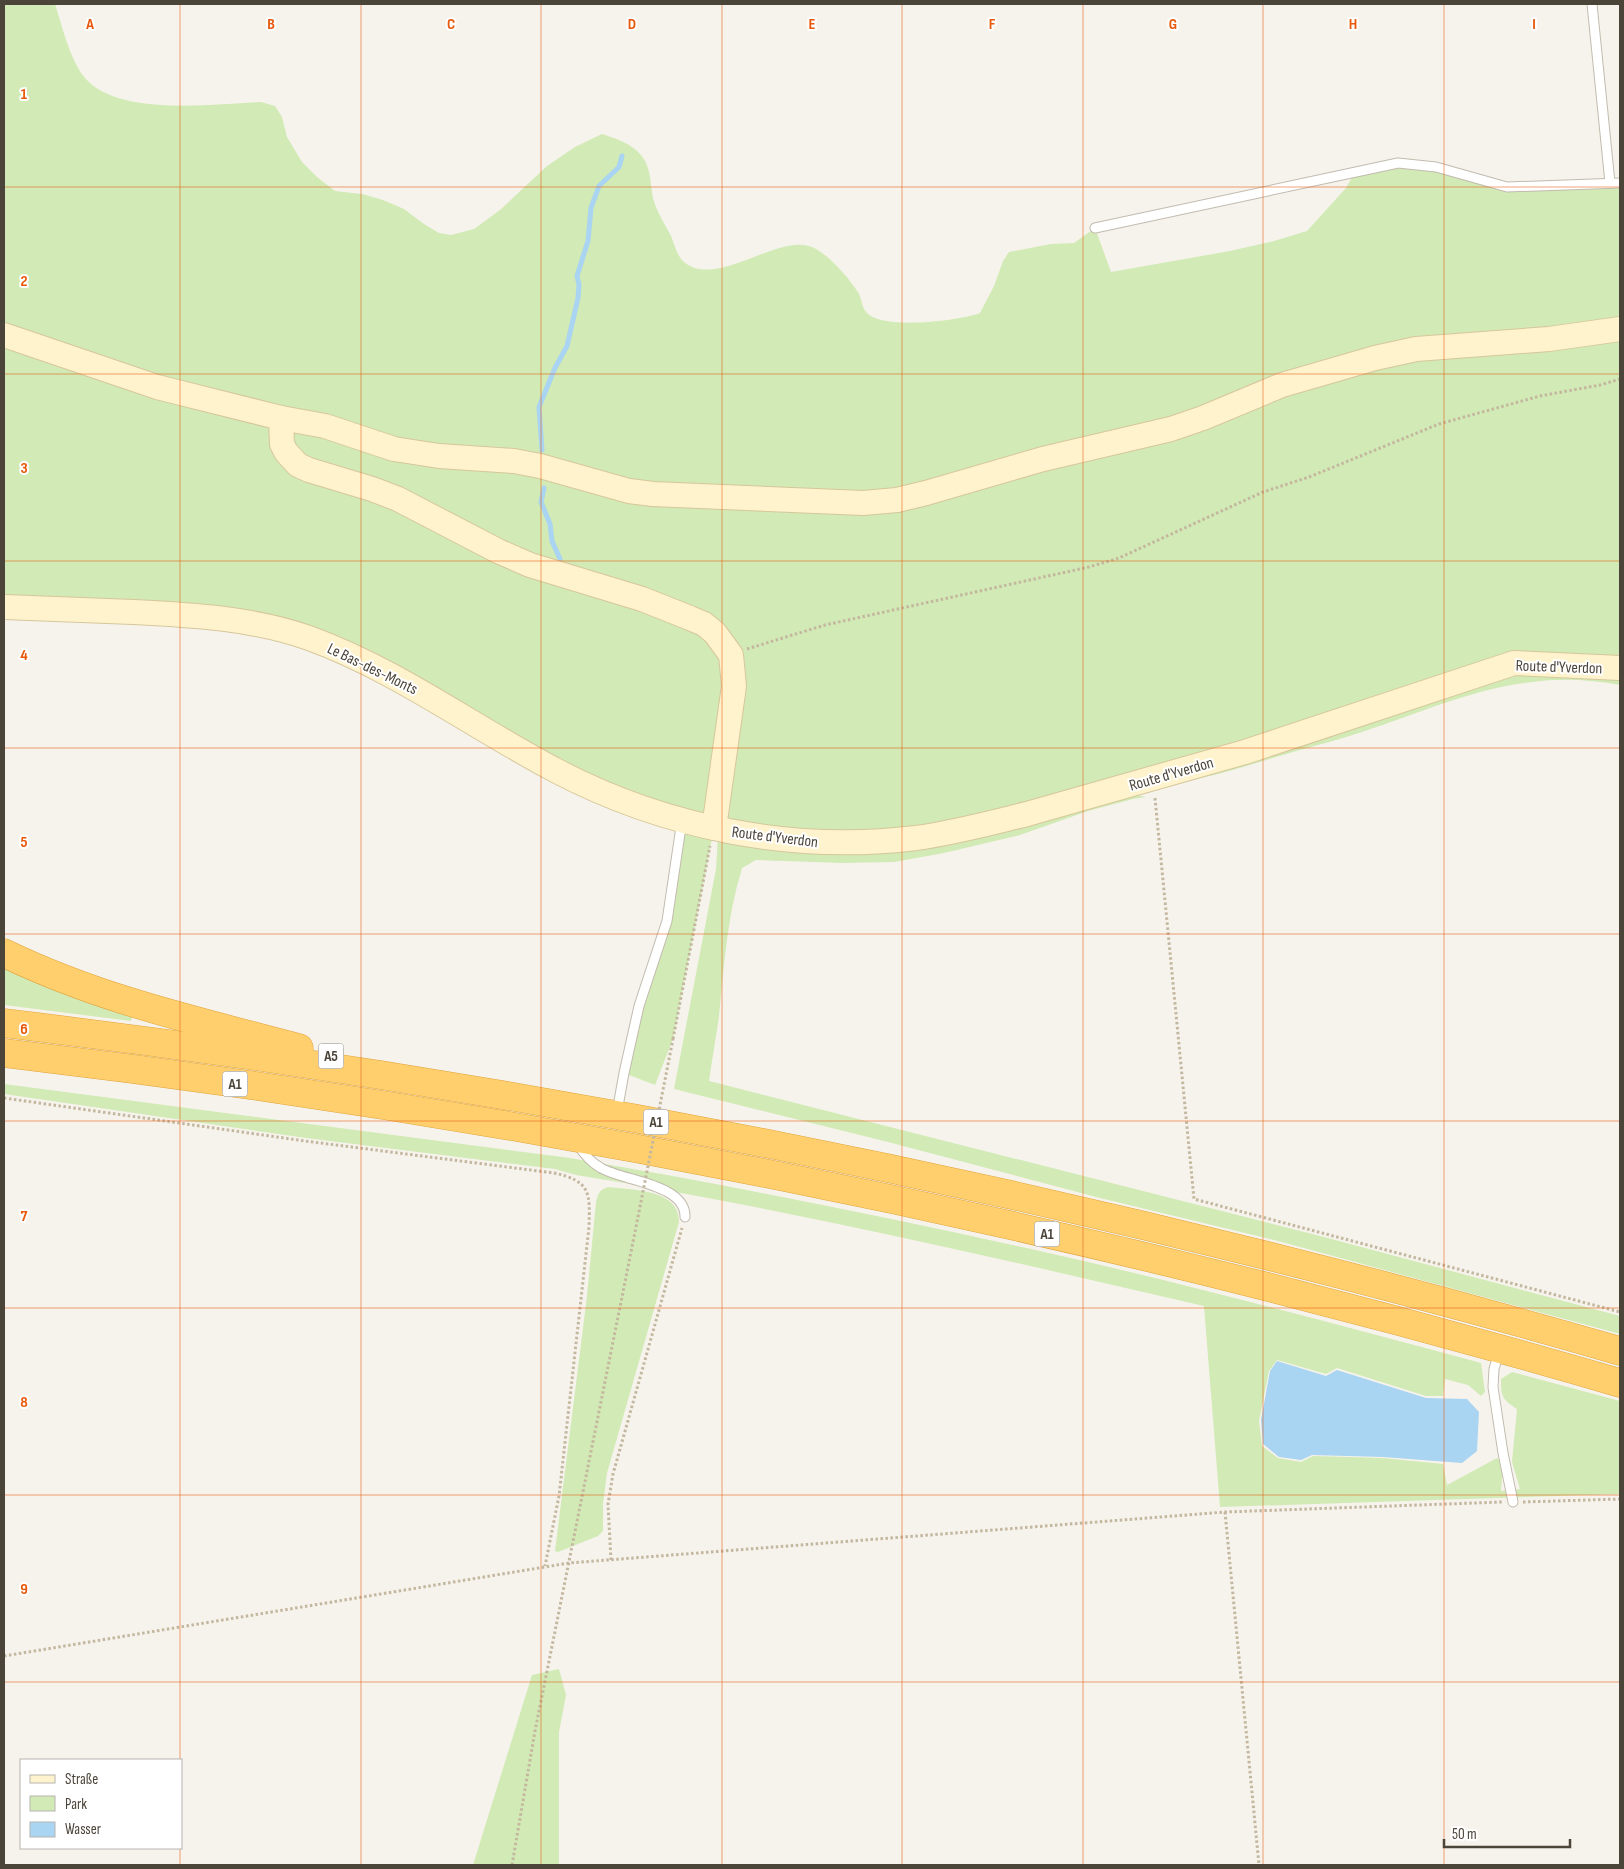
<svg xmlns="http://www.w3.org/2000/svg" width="1624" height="1869" viewBox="0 0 1624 1869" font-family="'Sofia Sans Condensed',sans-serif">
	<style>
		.green { fill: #d2eab5 }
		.water { fill: #a9d4f2 }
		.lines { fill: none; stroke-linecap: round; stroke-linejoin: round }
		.stream { stroke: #a9d4f2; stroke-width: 5 }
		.lane-casing { stroke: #c2bbae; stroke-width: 11 }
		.secondary-casing { stroke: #d6c79b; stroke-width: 26 }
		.highway-casing { stroke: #e0a43c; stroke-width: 29 }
		.path { stroke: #c4b79f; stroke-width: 3; stroke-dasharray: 2.5 2.5; stroke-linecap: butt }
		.lane { stroke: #fff; stroke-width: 9 }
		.secondary { stroke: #fff3cd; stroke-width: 24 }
		.highway { stroke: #ffcf6e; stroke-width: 28 }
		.path-bridge { stroke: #c4b79f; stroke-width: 3; stroke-dasharray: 2.5 2.5; stroke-linecap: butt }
		.grid { fill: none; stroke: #e8590c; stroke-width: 1; stroke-opacity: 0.55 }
		.labels { text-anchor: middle; stroke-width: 4; stroke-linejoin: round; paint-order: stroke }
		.shield { fill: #fff; stroke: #817c74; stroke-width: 1 }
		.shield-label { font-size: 15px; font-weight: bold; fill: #4b4439 }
		.street-label { font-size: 16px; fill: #4b4439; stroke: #fff }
		.grid-label { font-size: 16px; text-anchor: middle; font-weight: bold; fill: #e8590c; stroke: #fff; stroke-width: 4; stroke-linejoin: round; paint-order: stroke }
	</style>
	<rect width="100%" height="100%" fill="#f6f3ec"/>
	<g class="green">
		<path d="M 4,4 L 55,4 C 62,26 70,60 85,78 C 118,117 215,104 261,102 L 275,106 L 282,117 L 287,137 L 302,162 L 317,177 L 335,191 L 362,194 L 383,200 L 404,209 L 424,224 L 439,233 L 451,235 L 474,229 L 500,210 L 547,166 L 575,147 L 602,134 C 623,141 644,148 649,172 C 651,180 651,189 653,198 C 656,211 665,224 671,236 C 674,243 677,255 682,260 C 712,291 774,236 809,246 C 826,251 848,277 858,292 C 862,298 861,307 867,313 C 883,330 959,321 980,313 L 994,286 L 1003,261 L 1009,252 L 1051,244 L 1074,243 L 1095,228 L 1111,272 L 1230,251 L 1274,241 L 1307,231 L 1346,188 L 1355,172 L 1398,164 L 1436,168 L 1507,188 L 1620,184 L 1620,665 L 1513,659 L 1316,730 L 917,838 L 714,828 L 673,1039 L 655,1085 L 624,1073 L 663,936 L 682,820 L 307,638 L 4,607 Z"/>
		<path d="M 1515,665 L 1620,671 L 1620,685 C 1592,680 1562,678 1533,682 C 1474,688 1418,714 1362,732 C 1339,740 1316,745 1293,752 C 1252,764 1210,778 1168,785 Z"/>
		<path d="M 1131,794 L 1146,797 L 1133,799 L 1088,811 L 1020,835 L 944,853 L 894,862 L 842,863 L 756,860 L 742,868 C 727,917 724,966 719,1016 C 716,1038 712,1059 709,1081 L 1324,1237 L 1620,1316 L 1620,1334 L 1278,1241 L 1100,1198 L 888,1142 L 674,1089 L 716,869 L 718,837 L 846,849 Z"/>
		<path d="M 4,964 L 133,1014 L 131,1021 L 4,1005 Z"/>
		<path d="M 4,1084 L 570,1158 C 729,1185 887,1217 1044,1252 C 1191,1285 1336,1324 1481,1363 L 1485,1392 L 1481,1396 L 1468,1385 L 1445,1379 L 1443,1396 L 1426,1396 L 1337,1368 L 1326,1374 L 1277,1360 L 1269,1371 L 1259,1421 L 1262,1446 L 1278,1458 L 1301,1462 L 1313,1456 L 1383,1458 L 1443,1464 L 1447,1485 L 1497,1458 L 1503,1463 L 1501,1491 L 1520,1489 L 1512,1462 L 1517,1409 C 1502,1399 1501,1397 1501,1379 L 1512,1372 L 1620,1401 L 1620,1494 L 1220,1507 L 1204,1306 C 996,1258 788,1209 576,1175 L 555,1169 L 306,1138 L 4,1094 Z"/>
		<path d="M 608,1187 C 632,1190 680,1189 679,1222 L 607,1473 L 603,1504 L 603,1531 L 598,1536 L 558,1552 L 555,1551 L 587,1296 L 596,1202 C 598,1194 599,1190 608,1187 Z"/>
		<path d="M 559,1669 L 566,1695 L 559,1732 L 559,1865 L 473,1865 L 532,1675 Z"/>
	</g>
	<path class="water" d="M 1277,1361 L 1326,1376 L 1337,1370 L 1426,1398 L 1467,1399 L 1479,1412 L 1477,1451 L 1462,1463 L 1383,1457 L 1312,1455 L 1301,1460 L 1279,1457 L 1263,1444 L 1261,1420 L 1270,1371 Z"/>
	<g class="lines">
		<g class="stream">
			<path d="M 542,450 L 539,407 L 555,368 L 567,346 L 578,298 L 579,285 L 577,276 L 588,241 L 591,208 L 599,186 L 619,167 L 622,156"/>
			<path d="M 544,488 L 541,502 L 550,524 L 552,541 L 560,559"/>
		</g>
		<defs>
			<g id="lane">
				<path d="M 1592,4 L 1610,183"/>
				<path d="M 1095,228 L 1398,163 L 1436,167 L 1507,187 L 1620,183"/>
				<path d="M 617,1112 L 624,1073 L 639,1006 L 667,921 L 682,820"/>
				<path d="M 577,1143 C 583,1153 590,1162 601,1168 C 623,1181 686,1184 685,1217"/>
				<path d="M 1499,1352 L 1494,1369 L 1493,1387 L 1503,1453 L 1513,1502"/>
			</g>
			<g id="secondary">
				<path d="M 4,335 L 157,387 L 281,418 L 325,426 L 394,449 L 439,456 L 514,461 L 540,466 L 629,491 L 653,494 L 863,503 L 897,500 L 926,493 L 1043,459 L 1171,429 L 1203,418 L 1282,385 L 1375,358 L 1416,349 L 1549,339 L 1620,329"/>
				<path d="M 281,418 L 282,444 L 286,452 L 298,465 L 309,470 L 372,489 L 398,499 L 498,551 L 530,565 L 642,599 L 690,618 L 704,624 L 715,633 L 731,655 L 734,686 L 714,828"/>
				<path d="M 4,607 C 47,609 90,610 133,612 C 192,615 252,618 309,638 C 397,670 473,727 555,770 C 665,828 793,853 916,838 C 953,833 990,823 1027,814 L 1245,752 L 1514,663 L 1620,668"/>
			</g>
			<g id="highway">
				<path d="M 4,953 C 99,999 197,1021 299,1048"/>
				<path d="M 4,1023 C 550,1088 1092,1198 1620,1351"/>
				<path d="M 4,1053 C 550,1117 1093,1229 1620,1383"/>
			</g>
		</defs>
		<use href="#lane" class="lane-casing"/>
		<use href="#secondary" class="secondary-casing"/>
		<use href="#highway" class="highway-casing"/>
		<g class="path">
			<path d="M 747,649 L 825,625 L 1089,567 L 1119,558 L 1263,492 L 1309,477 L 1439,424 L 1540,396 L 1600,385 L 1620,379"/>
			<path d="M 1155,798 L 1194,1199 L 1620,1312"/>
			<path d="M 673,1039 L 710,846"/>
			<path d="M 4,1098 L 305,1141 L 554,1173 C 591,1181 590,1193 589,1227 L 559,1496 L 545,1566"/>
			<path d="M 1523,1502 L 1620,1499"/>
			<path d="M 1225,1512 L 1259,1865"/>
			<path d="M 611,1560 L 608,1504 L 613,1474 L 682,1228"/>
			<path d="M 4,1656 L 569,1563 L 1225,1512 L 1502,1502"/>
			<path d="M 512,1865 L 535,1731 L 637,1222"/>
		</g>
		<use href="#lane" class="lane"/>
		<use href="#secondary" class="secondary"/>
		<use href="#highway" class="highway"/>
		<path class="path-bridge" d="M 637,1222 L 673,1039"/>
	</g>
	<path class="grid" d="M 180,4 L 180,1760M 361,4 L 361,1865M 541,4 L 541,1865M 722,4 L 722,1865M 902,4 L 902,1865M 1083,4 L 1083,1865M 1263,4 L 1263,1865M 1444,4 L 1444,1865M 4,187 L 1620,187M 4,374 L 1620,374M 4,561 L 1620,561M 4,748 L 1620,748M 4,934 L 1620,934M 4,1121 L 1620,1121M 4,1308 L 1620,1308M 4,1495 L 1620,1495M 4,1682 L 1620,1682M 180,1848 L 180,1865"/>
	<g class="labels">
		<g class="shield">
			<rect x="318.5" y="1043.5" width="25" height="25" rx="4"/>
			<rect x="222.5" y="1071.5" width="25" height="25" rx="4"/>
			<rect x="643.5" y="1109.5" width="25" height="25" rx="4"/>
			<rect x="1034.5" y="1221.5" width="25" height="25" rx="4"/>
		</g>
		<g class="shield-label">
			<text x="331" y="1061">A5</text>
			<text x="235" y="1089">A1</text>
			<text x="656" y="1127">A1</text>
			<text x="1047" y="1239">A1</text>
		</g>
		<g class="street-label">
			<text transform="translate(1559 666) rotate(2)" y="6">Route d'Yverdon</text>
			<text transform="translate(373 668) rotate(26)" y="6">Le Bas-des-Monts</text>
			<text transform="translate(1171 773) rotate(-16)" y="6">Route d'Yverdon</text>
			<text transform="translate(775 836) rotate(7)" y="6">Route d'Yverdon</text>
		</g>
	</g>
	<g class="grid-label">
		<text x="90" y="29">A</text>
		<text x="271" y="29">B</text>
		<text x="451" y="29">C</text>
		<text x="632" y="29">D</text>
		<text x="812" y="29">E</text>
		<text x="992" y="29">F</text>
		<text x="1173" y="29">G</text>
		<text x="1353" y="29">H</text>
		<text x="1534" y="29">I</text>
		<text x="24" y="99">1</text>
		<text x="24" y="286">2</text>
		<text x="24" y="473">3</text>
		<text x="24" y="660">4</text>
		<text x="24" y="847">5</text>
		<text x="24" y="1034">6</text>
		<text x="24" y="1221">7</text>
		<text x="24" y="1407">8</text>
		<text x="24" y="1594">9</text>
	</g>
	<rect width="1624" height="1869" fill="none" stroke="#4b4439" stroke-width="10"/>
	<rect x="20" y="1759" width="162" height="90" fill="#ffffff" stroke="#b7b4b0"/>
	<rect x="30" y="1775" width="25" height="8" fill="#fff3cd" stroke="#b7b4b0"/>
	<text x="65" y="1784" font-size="15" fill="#4b4439">Straße</text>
	<rect x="30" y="1796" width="25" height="15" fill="#d2eab5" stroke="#b7b4b0"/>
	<text x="65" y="1809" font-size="15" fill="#4b4439">Park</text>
	<rect x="30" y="1822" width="25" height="15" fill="#a9d4f2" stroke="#b7b4b0"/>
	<text x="65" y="1834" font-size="15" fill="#4b4439">Wasser</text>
	<path d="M1444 1839v8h126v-8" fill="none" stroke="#4b4439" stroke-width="2.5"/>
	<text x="1452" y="1839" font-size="15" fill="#4b4439" stroke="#ffffff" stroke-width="4" paint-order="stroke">50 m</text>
</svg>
